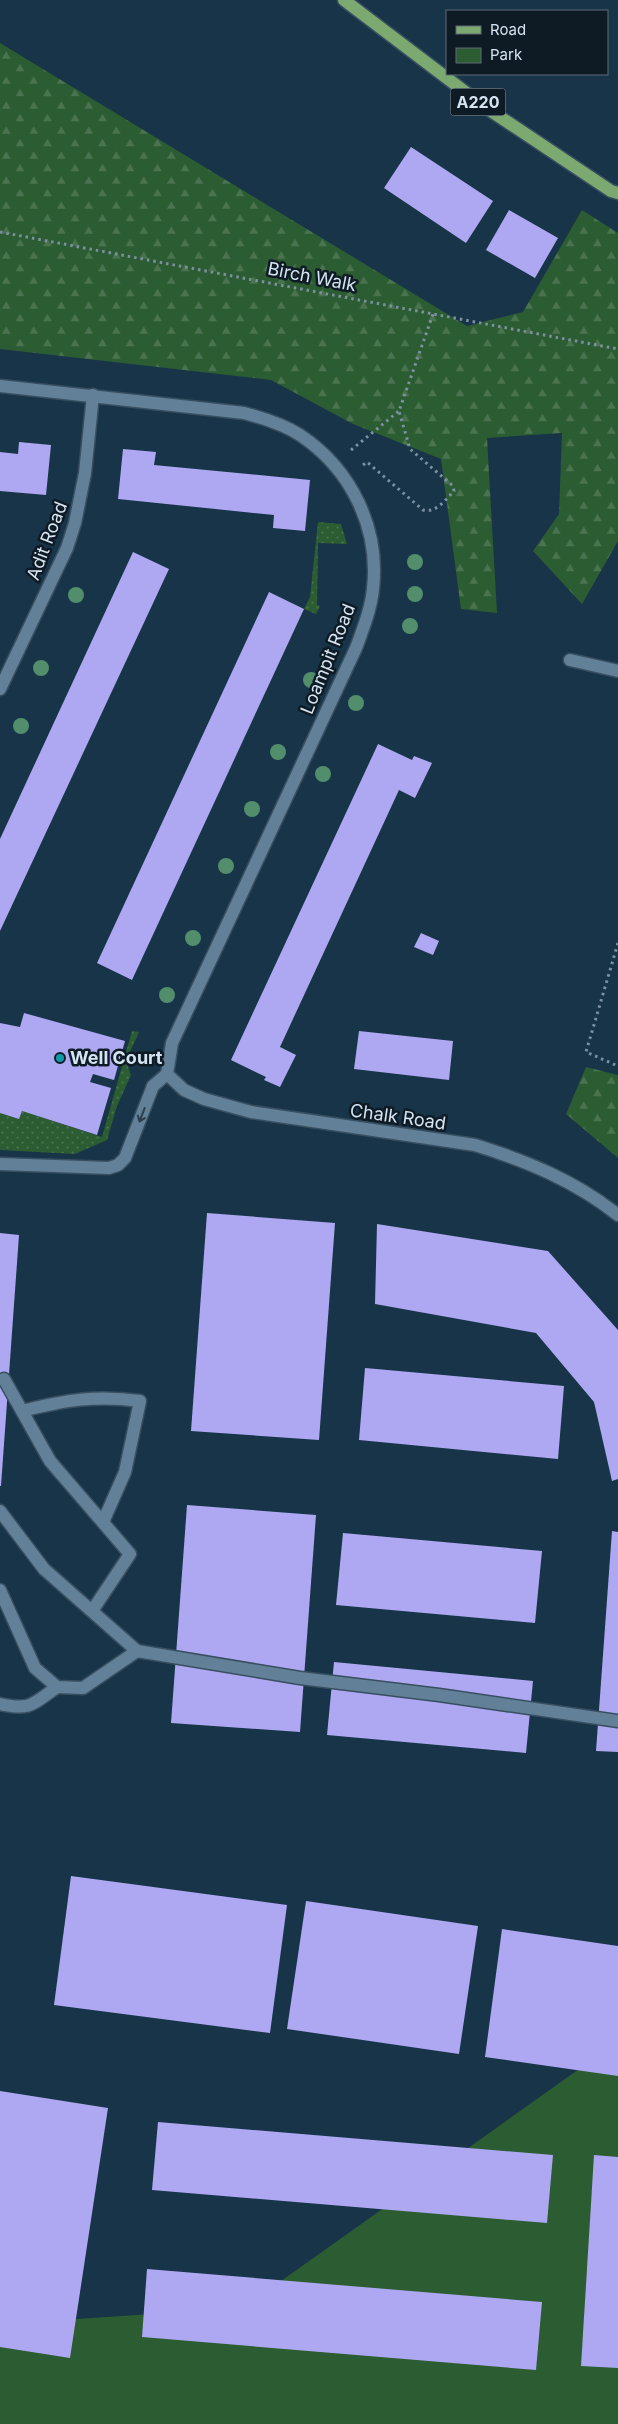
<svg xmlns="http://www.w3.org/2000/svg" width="618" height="2424" viewBox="0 0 618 2424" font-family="Inter,sans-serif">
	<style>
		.grass { fill: url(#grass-dots) }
		.forest { fill: url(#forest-firs) }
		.park { fill: #2c5c31 }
		.building { fill: #aea8f2 }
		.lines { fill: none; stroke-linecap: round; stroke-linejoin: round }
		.lane-casing { stroke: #384f61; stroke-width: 15 }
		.street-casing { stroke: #384f61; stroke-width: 15 }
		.primary-casing { stroke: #384f61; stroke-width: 15 }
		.path { stroke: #7b91a2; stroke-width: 3; stroke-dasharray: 2.5 4; stroke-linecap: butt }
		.lane { stroke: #628097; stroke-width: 12 }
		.street { stroke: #628097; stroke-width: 12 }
		.primary { stroke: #7ca96f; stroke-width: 12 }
		.tree { fill: #528d6c }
		.oneway { stroke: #2c3e4c }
		.culture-dot { fill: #0f9aa8; stroke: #0f1b24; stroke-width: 2 }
		.labels { text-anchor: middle; stroke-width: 5; stroke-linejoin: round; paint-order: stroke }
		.shield { fill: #0f1b24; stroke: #99a8b4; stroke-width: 1 }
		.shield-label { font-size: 16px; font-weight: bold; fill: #d4e4f2 }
		.street-label { font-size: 18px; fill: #d4e4f2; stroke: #0f1b24 }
		.poi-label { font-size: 18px; font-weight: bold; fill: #d4e4f2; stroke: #0f1b24; text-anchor: start }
	</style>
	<defs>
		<pattern id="grass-dots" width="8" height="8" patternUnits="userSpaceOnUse" patternTransform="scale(1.25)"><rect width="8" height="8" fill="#2c5c31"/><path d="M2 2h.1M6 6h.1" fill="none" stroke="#4a734f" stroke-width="1.8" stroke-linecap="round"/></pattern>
		<pattern id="forest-firs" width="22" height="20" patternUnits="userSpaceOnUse" patternTransform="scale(1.25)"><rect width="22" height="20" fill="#2c5c31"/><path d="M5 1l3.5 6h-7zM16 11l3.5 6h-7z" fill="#4a734f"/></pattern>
	</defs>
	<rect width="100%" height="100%" fill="#183449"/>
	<g class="grass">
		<path d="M 318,522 L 341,524 L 347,544 L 318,543 L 317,605 L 320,606 L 316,614 L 304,609 L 310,597 Z"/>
		<path d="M 132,1031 L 139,1032 L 126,1061 L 131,1075 L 117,1106 L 107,1140 L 75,1154 L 0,1150 L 0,1113 L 19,1119 L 22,1111 L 102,1137 Z"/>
	</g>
	<g class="forest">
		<path d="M 0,43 L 467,326 L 523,312 L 582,210 L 618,233 L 618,541 L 582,604 L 533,551 L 559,514 L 562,433 L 487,438 L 497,613 L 461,609 L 441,459 L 353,424 L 271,380 L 0,349 Z"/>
		<path d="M 586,1067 L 618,1075 L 618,1158 L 566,1114 Z"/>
	</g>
	<path class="park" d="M 596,2057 L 618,2057 L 618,2424 L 0,2424 L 0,2324 L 243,2308 Z"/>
	<g class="building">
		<path d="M 411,147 L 493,201 L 466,243 L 384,188 Z"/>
		<path d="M 509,210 L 558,238 L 535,278 L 486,250 Z"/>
		<path d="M 19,442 L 51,445 L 46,495 L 0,491 L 0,452 L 18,454 Z"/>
		<path d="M 123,449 L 156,452 L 154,465 L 310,480 L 305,531 L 273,528 L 274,515 L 118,499 Z"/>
		<path d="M 133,552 L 169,569 L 0,931 L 0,839 Z"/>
		<path d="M 269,592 L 304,609 L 132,980 L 97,963 Z"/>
		<path d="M 378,744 L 412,760 L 414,756 L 432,763 L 415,798 L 399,790 L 280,1047 L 296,1055 L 280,1087 L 264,1080 L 266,1077 L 231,1060 Z"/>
		<path d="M 421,933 L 439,941 L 433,955 L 414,947 Z"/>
		<path d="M 24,1013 L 125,1041 L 114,1080 L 93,1074 L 90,1082 L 111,1088 L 97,1135 L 22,1111 L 19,1119 L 0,1113 L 0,1023 L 20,1027 Z"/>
		<path d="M 359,1031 L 453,1041 L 449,1080 L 354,1069 Z"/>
		<path d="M 207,1213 L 335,1223 L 319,1440 L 191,1431 Z"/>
		<path d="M 377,1224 L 548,1251 L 618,1330 L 618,1479 L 612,1481 L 594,1402 L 536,1333 L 375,1304 Z"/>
		<path d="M 0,1233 L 19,1235 L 1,1486 L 0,1486 Z"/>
		<path d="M 365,1368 L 564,1386 L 558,1459 L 359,1440 Z"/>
		<path d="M 187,1505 L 316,1515 L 300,1732 L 171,1723 Z"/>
		<path d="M 612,1531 L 618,1532 L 618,1752 L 596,1751 Z"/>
		<path d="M 343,1533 L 542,1551 L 535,1623 L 336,1605 Z"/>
		<path d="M 334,1662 L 533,1681 L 526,1753 L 327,1735 Z"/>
		<path d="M 71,1876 L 287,1905 L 270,2033 L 54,2005 Z"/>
		<path d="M 306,1901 L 478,1926 L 459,2054 L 287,2029 Z"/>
		<path d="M 502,1929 L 618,1946 L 618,2076 L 485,2057 Z"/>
		<path d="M 0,2091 L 108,2108 L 70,2358 L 0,2347 Z"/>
		<path d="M 158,2122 L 553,2155 L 547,2223 L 152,2190 Z"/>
		<path d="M 594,2155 L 618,2157 L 618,2368 L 581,2366 Z"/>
		<path d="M 147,2269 L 542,2302 L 536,2370 L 142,2337 Z"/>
	</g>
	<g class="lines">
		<defs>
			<g id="lane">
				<path d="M 4,1379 L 50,1461 L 130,1554 L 92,1611"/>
				<path d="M 22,1411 C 66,1400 95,1395 140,1401 L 125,1472 L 103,1522"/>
				<path d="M 0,1511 L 44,1569 L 137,1651 L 83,1688 L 57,1687 L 35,1668 L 0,1590"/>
				<path d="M 137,1651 L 300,1678 L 439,1695 L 618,1721"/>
				<path d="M 0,1704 C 31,1711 33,1704 57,1687"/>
			</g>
			<g id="street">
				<path d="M 0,386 L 244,413 C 263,418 283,424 300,435 C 351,469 380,528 373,589 C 371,609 363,629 356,648 L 172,1043 L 167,1074"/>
				<path d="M 570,660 L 618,671"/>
				<path d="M 0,689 L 67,548 L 75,523 L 85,473 L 93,395"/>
				<path d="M 167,1074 L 184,1090 L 204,1099 L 251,1112 L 475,1145 C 527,1161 575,1181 618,1215"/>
				<path d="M 0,1164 L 109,1168 L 118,1165 L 125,1158 L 153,1086 L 167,1074"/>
			</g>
			<path id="primary" d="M 344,0 L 485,107 L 611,191 L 618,193"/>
		</defs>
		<use href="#lane" class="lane-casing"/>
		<use href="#street" class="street-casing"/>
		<use href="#primary" class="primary-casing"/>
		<g class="path">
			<path d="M 0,232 L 618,349"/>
			<path d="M 351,450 L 399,411"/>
			<path d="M 363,465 L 367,462 L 423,510 C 437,513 445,500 454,491 L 453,486 L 410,449 L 399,411 L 433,314"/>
			<path d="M 618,943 L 586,1052 L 618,1066"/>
		</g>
		<use href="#lane" class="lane"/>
		<use href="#street" class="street"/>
		<use href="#primary" class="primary"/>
	</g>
	<g class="tree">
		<circle cx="415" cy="562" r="8"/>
		<circle cx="415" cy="594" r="8"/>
		<circle cx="76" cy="595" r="8"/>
		<circle cx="410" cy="626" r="8"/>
		<circle cx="41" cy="668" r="8"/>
		<circle cx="311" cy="680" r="8"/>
		<circle cx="356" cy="703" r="8"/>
		<circle cx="21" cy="726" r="8"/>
		<circle cx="278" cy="752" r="8"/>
		<circle cx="323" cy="774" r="8"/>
		<circle cx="252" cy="809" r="8"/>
		<circle cx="226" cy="866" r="8"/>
		<circle cx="193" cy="938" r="8"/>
		<circle cx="167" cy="995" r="8"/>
	</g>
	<defs><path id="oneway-shaft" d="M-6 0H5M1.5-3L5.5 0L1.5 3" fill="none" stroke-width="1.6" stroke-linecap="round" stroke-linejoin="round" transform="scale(1.25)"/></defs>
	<use class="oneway" href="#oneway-shaft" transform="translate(142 1115) rotate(111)"/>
	<circle class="culture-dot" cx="60" cy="1058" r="5"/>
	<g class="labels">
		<rect class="shield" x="450.5" y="88.5" width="55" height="27" rx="4"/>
		<g class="shield-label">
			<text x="478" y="108">A220</text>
		</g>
		<g class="street-label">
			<text transform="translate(312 277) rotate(11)" y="6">Birch Walk</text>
			<text transform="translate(47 541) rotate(-69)" y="6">Adit Road</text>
			<text transform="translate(328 659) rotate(-68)" y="6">Loampit Road</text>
			<text transform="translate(398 1117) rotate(8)" y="6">Chalk Road</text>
		</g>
		<g class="poi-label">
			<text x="70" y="1064">Well Court</text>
		</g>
	</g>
	<rect x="446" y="10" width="162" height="65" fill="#0f1b24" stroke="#5e6b76"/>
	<rect x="456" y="26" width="25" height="8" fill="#7ca96f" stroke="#5e6b76"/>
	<text x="490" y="35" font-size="15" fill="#d4e4f2">Road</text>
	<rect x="456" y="48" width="25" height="15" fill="#2c5c31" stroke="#5e6b76"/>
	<text x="490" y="60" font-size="15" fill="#d4e4f2">Park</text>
</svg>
